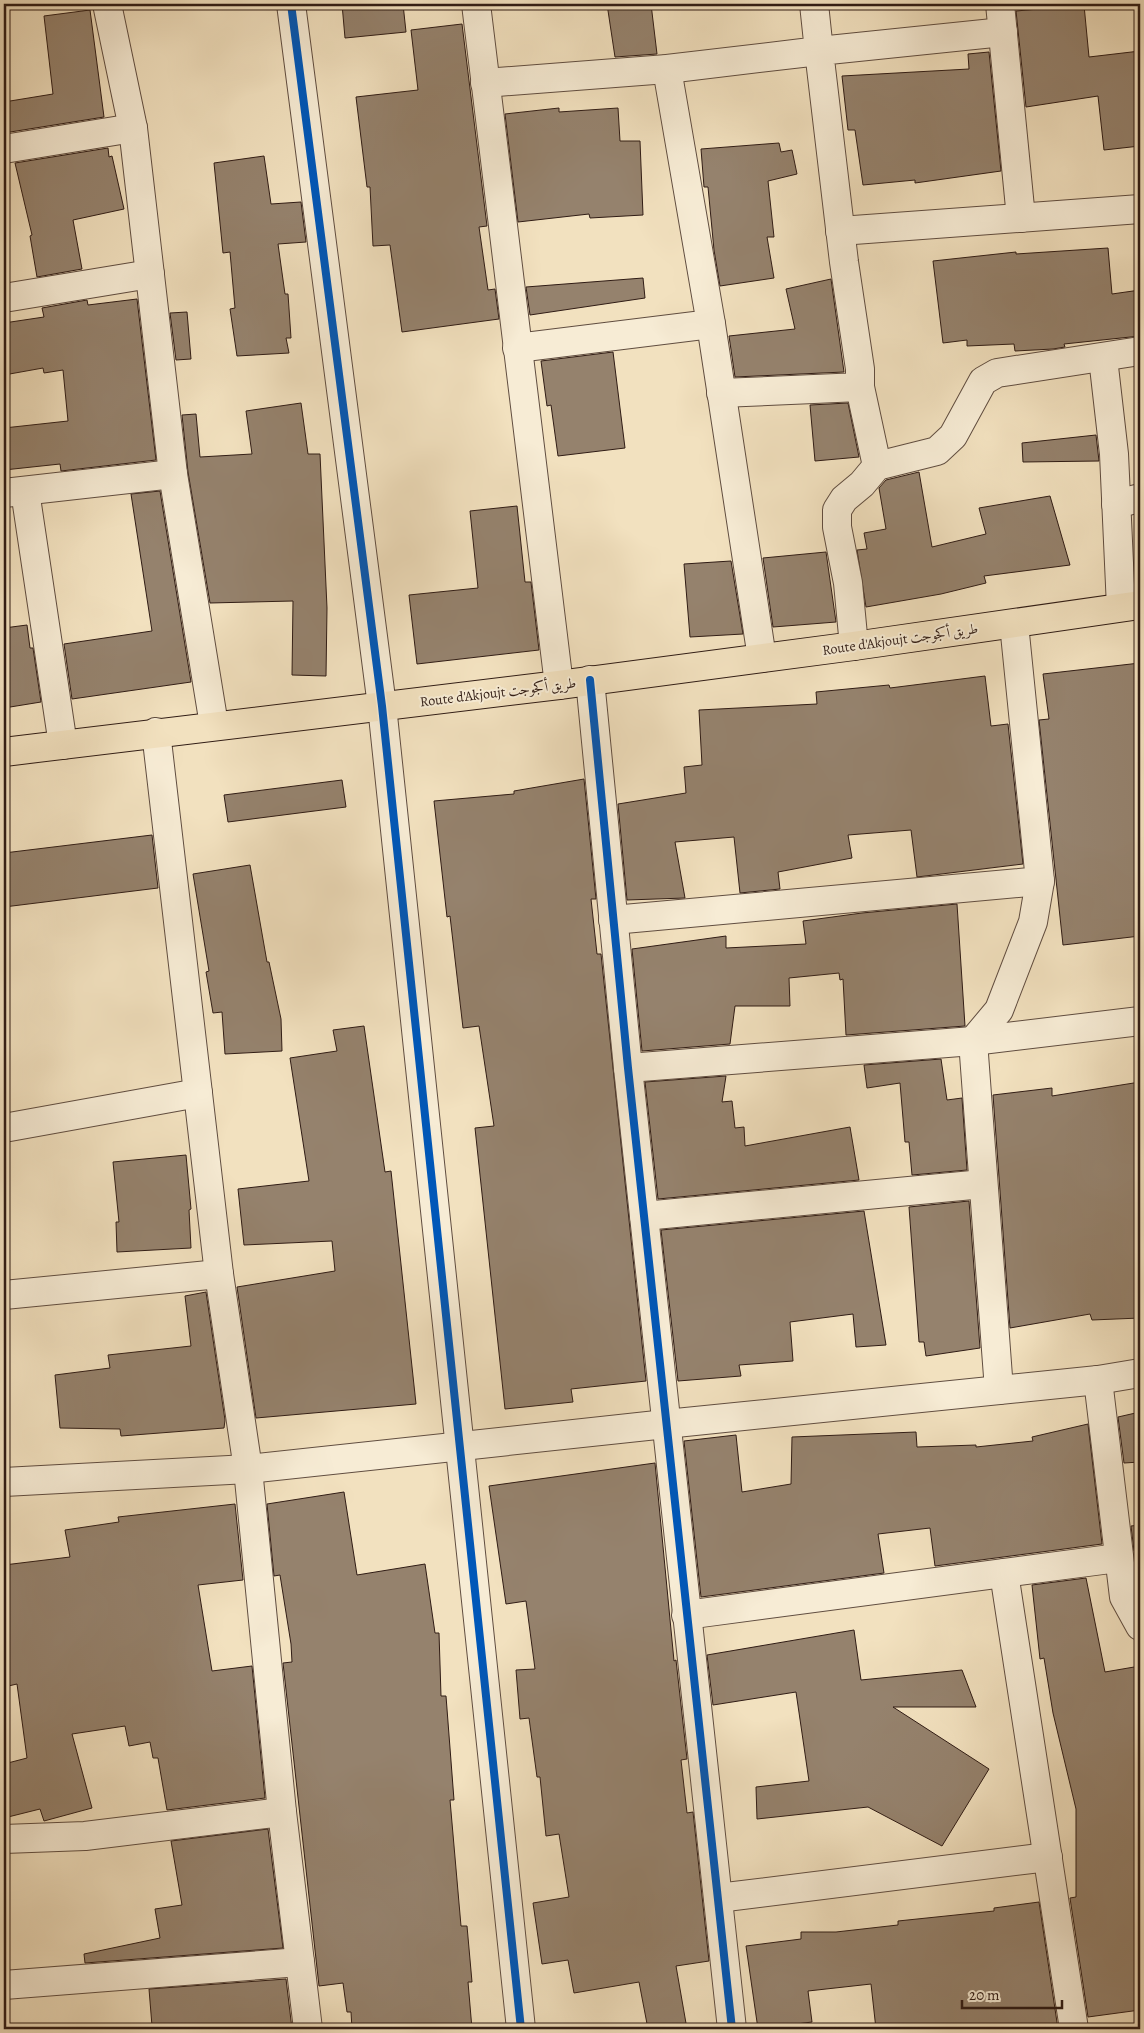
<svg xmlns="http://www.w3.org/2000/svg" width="1144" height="2033" viewBox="0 0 1144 2033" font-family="Alegreya,Amiri,serif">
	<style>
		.building { fill: #95826d; stroke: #301c15 }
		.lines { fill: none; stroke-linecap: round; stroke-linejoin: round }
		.minor-casing { stroke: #604d40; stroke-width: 30 }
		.trunk-casing { stroke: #301c15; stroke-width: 30 }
		.minor { stroke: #f7ecd5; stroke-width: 28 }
		.trunk { stroke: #f2e1bf; stroke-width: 28 }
		.cycleway-casing { stroke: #f7ecd5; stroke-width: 11 }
		.cycleway { stroke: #0057b8; stroke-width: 8 }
		.labels { text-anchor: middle; stroke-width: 4; stroke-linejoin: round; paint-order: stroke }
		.street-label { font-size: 14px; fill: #301c15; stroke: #f7ecd5 }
	</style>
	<rect width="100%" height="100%" fill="#f2e1bf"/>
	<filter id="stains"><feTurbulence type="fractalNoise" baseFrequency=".004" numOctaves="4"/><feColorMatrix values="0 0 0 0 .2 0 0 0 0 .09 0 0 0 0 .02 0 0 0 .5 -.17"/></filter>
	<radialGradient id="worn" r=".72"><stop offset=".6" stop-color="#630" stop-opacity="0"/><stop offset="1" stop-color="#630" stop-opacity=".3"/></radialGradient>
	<g class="building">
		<path d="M 342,4 L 403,4 L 406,32 L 345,38 Z"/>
		<path d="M 607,4 L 651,4 L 657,54 L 615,57 Z"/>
		<path d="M 1084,5 L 1089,57 L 1140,51 L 1140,146 L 1104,150 L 1098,96 L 1026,107 L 1016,11 Z"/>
		<path d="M 90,10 L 104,117 L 4,133 L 4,102 L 53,94 L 44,16 Z"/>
		<path d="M 462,24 L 487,226 L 479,227 L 488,290 L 495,289 L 499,319 L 402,332 L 390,245 L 373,246 L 370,187 L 367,187 L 356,97 L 418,90 L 411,30 Z"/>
		<path d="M 989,52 L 1001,171 L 915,183 L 915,180 L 863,185 L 855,130 L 848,130 L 842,76 L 969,69 L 968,54 Z"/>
		<path d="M 559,108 L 559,112 L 618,108 L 620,141 L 640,141 L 643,215 L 590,218 L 589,214 L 518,222 L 505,114 Z"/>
		<path d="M 779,143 L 781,152 L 792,150 L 797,174 L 768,181 L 774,237 L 767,237 L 774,278 L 720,286 L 714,250 L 708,187 L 704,187 L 701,149 Z"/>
		<path d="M 108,148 L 109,157 L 112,156 L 124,209 L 73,220 L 82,269 L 37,277 L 30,236 L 32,235 L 15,163 Z"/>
		<path d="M 264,156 L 271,204 L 301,202 L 306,242 L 278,244 L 285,294 L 288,294 L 291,338 L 286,338 L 289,353 L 237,356 L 230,309 L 235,308 L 230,252 L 223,253 L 214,163 Z"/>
		<path d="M 1108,248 L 1112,294 L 1140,290 L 1140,336 L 1064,344 L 1065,347 L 1053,349 L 1015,351 L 1014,344 L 967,346 L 967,340 L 943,343 L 933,261 L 1016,252 L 1016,254 Z"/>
		<path d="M 643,278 L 645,298 L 530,315 L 526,287 Z"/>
		<path d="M 831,279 L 844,372 L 735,377 L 729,336 L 795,329 L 786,289 Z"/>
		<path d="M 137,299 L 156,460 L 61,471 L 60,464 L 4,470 L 4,428 L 68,421 L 63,370 L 44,373 L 43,368 L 4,375 L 4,323 L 44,317 L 42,308 L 87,300 L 88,305 Z"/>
		<path d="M 187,312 L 191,359 L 176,360 L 170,313 Z"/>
		<path d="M 613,352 L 625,448 L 558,456 L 551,405 L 547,406 L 541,361 Z"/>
		<path d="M 301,403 L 308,454 L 320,454 L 327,608 L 326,676 L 292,675 L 293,601 L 210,603 L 188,472 L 182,415 L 196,414 L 200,457 L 252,454 L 246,411 Z"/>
		<path d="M 848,403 L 859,457 L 815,461 L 810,405 Z"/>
		<path d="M 1096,435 L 1099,461 L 1023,462 L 1022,443 Z"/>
		<path d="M 919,472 L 932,547 L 986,534 L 979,508 L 1050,496 L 1070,565 L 984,576 L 986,583 L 941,594 L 866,607 L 857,550 L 867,549 L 864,533 L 886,529 L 879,488 L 886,480 Z"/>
		<path d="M 160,491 L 191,682 L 72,699 L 64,644 L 152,631 L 131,494 Z"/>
		<path d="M 517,506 L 525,582 L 531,582 L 539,650 L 417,664 L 409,595 L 478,588 L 470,511 Z"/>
		<path d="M 826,552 L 836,622 L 773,627 L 763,558 Z"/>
		<path d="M 731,561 L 743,634 L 690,637 L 684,564 Z"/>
		<path d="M 27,625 L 30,648 L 33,648 L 41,702 L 4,708 L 4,628 Z"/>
		<path d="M 1140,663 L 1140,936 L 1063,945 L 1039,720 L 1049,719 L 1043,674 Z"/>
		<path d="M 985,676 L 991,726 L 1008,724 L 1023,864 L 917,877 L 911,830 L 848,835 L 852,858 L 778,872 L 780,889 L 740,893 L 734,837 L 675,842 L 685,898 L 627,900 L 618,804 L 686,793 L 684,767 L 702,765 L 699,710 L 817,704 L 816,692 L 889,685 L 890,688 Z"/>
		<path d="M 584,779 L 596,899 L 591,899 L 597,954 L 601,954 L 646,1381 L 571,1389 L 573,1402 L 505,1409 L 475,1128 L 494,1126 L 479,1026 L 463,1028 L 450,916 L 447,917 L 434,801 L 514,794 L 514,791 Z"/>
		<path d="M 342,780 L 346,807 L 228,822 L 224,795 Z"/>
		<path d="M 152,835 L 158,888 L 4,907 L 4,853 Z"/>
		<path d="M 250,865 L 267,962 L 269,962 L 281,1019 L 282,1051 L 225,1054 L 222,1012 L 213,1013 L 206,972 L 209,971 L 193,874 Z"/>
		<path d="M 957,904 L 965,1026 L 846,1035 L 843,979 L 840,980 L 839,973 L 789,978 L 790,1006 L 735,1006 L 730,1044 L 642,1051 L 632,949 L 726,936 L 726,948 L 806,944 L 803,921 L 862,913 Z"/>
		<path d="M 364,1026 L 385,1172 L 391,1171 L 416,1404 L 256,1418 L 237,1287 L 335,1271 L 332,1241 L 244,1245 L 238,1189 L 309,1181 L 290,1058 L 337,1051 L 333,1030 Z"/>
		<path d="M 941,1059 L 947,1100 L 962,1098 L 967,1170 L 912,1175 L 909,1142 L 905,1142 L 900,1083 L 867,1088 L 864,1065 Z"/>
		<path d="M 726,1076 L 722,1102 L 732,1101 L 735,1128 L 744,1127 L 745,1146 L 850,1127 L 859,1180 L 658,1199 L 645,1082 Z"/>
		<path d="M 1140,1082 L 1140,1318 L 1092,1320 L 1090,1314 L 1010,1328 L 993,1095 L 1052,1088 L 1052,1096 Z"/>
		<path d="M 186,1155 L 191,1209 L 189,1210 L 191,1248 L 117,1252 L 116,1222 L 119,1222 L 113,1162 Z"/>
		<path d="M 969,1201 L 980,1348 L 926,1356 L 924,1342 L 919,1342 L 909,1207 Z"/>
		<path d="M 864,1211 L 886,1345 L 856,1347 L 853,1314 L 790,1322 L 793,1361 L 739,1365 L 741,1376 L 678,1381 L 661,1230 Z"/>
		<path d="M 206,1292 L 225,1420 L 224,1428 L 121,1436 L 120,1429 L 60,1428 L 55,1375 L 110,1368 L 108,1355 L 191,1346 L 185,1296 Z"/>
		<path d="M 1140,1412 L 1140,1462 L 1124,1463 L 1118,1417 Z"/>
		<path d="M 1088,1424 L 1102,1544 L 935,1566 L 930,1528 L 878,1534 L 884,1573 L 701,1597 L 684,1441 L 736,1435 L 742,1492 L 791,1484 L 792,1437 L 916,1432 L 917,1447 L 976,1445 L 976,1447 L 1033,1441 L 1032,1437 Z"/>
		<path d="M 655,1463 L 674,1661 L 676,1660 L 687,1759 L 681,1760 L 687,1813 L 693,1812 L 709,1961 L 676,1966 L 687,2029 L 648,2029 L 639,1982 L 574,1993 L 568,1960 L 542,1964 L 533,1903 L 569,1897 L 559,1834 L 546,1836 L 540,1777 L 537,1777 L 529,1718 L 520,1719 L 516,1670 L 535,1669 L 526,1601 L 506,1604 L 489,1486 Z"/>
		<path d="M 344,1492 L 357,1575 L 425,1564 L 435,1633 L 439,1633 L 441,1696 L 446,1696 L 454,1800 L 450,1800 L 461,1926 L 467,1926 L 472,1982 L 468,1982 L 472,2029 L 352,2029 L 351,2012 L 347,2012 L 343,1983 L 319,1986 L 283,1663 L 292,1662 L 291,1644 L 280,1575 L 274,1576 L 267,1504 Z"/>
		<path d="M 235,1504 L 243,1580 L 198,1585 L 212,1671 L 252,1666 L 265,1798 L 167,1810 L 158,1758 L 153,1758 L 150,1742 L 129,1746 L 125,1726 L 72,1734 L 92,1808 L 44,1821 L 40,1809 L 4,1818 L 4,1764 L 27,1758 L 17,1684 L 4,1687 L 4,1565 L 70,1557 L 65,1530 L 119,1522 L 118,1517 Z"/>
		<path d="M 1140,1525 L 1140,1550 L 1134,1551 L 1131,1526 Z"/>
		<path d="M 1086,1578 L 1105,1672 L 1140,1666 L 1140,2010 L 1088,2017 L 1070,1898 L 1076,1897 L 1076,1809 L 1053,1713 L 1044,1658 L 1040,1659 L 1032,1585 Z"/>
		<path d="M 854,1630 L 861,1680 L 962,1670 L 976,1707 L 893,1707 L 989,1769 L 942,1846 L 868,1807 L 757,1819 L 756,1787 L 809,1781 L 796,1692 L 713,1705 L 707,1655 Z"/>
		<path d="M 268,1829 L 283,1948 L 85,1963 L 84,1954 L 160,1938 L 155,1909 L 182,1905 L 171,1841 Z"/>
		<path d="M 1039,1902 L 1058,2029 L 876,2029 L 871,1984 L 808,1991 L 812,2022 L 758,2029 L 746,1946 L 801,1939 L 801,1932 L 836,1932 L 898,1925 L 898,1921 L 994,1911 L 994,1908 Z"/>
		<path d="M 286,1979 L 292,2029 L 163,2029 L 163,2025 L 152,2026 L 149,1989 Z"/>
	</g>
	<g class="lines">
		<defs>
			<g id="minor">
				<path d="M 107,4 L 133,128 L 173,474 L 214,725"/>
				<path d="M 291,4 L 382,706 L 521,2029"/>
				<path d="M 476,4 L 559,685"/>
				<path d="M 1000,4 L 1021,218"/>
				<path d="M 485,83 L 667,69 L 819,51 L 814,4"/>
				<path d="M 4,149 L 133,128"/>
				<path d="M 840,231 L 1140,209"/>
				<path d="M 4,298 L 150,274"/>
				<path d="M 711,324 L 762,658"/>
				<path d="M 517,348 L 711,324 L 667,69"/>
				<path d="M 1103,358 L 1114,454 L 1121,607"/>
				<path d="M 860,387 L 877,466"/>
				<path d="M 721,393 L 860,387 L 860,369 L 844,262 L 819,51 L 1003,32"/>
				<path d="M 25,491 L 63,745"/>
				<path d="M 4,493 L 173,474"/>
				<path d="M 1116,504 L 1140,498"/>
				<path d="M 854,646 L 848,583 L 837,527 L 837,510 L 844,499 L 862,484 L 877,466 L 937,451 L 953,436 L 983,381 L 997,373 L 1140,351"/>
				<path d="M 590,680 L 628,1068 L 732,2029"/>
				<path d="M 156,732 L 219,1274 L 248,1469 L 282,1812 L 308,2029"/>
				<path d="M 613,920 L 1040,881 L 1014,624"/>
				<path d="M 628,1068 L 973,1041 L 1140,1021"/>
				<path d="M 4,1128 L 198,1093"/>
				<path d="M 644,1216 L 983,1184"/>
				<path d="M 4,1295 L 219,1274"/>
				<path d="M 1098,1380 L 1124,1597 L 1140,1626"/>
				<path d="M 999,1390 L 973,1041 L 999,1010 L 1033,922 L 1040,881"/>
				<path d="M 4,1482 L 248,1469 L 666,1424 L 1098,1380 L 1140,1373"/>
				<path d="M 1004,1573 L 1074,2029"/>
				<path d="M 686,1615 L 1118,1558"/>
				<path d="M 4,1839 L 85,1836 L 282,1812"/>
				<path d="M 718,1898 L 1048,1857"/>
				<path d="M 4,1985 L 300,1962"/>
			</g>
			<path id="trunk" d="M 4,752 L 559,685 L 854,646 L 1140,605"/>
		</defs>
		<use href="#minor" class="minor-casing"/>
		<use href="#trunk" class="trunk-casing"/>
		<use href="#minor" class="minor"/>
		<use href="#trunk" class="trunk"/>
		<defs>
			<g id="cycleway">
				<path d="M 291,4 L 382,706 L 521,2029"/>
				<path d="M 590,680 L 628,1068 L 732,2029"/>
			</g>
		</defs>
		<use href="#cycleway" class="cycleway-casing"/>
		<use href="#cycleway" class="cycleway"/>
	</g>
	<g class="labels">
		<g class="street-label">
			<text transform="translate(900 639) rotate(-8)" y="5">Route d'Akjoujt طريق أكجوجت</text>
			<text transform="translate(498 692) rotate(-7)" y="5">Route d'Akjoujt طريق أكجوجت</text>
		</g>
	</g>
	<rect width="1144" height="2033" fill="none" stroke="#f2e1bf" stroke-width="20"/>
	<rect x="5" y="5" width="1134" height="2023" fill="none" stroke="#301c15" stroke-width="2.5"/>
	<rect x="10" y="10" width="1124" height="2013" fill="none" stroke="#301c15"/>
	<path d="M962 2000v8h100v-8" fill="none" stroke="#301c15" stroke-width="2.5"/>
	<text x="969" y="2000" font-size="15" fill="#301c15" stroke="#f7ecd5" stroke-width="4" paint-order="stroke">20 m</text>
	<rect width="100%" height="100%" filter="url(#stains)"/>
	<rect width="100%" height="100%" fill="url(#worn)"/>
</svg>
